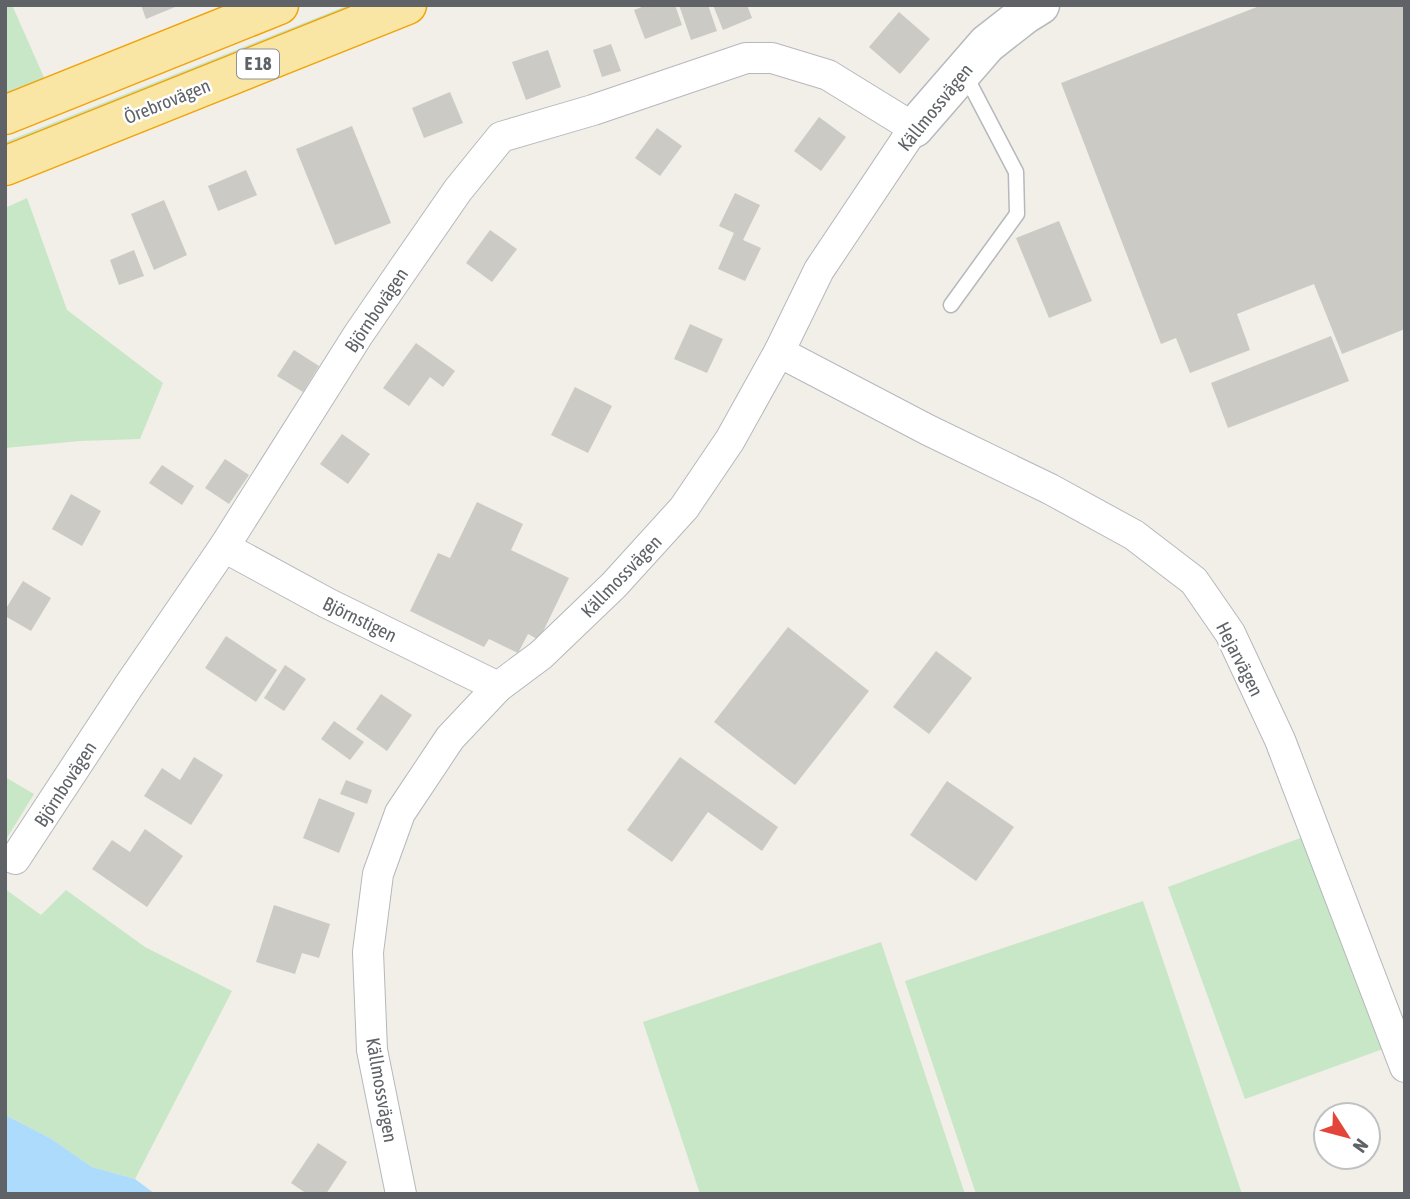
<svg xmlns="http://www.w3.org/2000/svg" width="1410" height="1199" viewBox="0 0 1410 1199" font-family="'Asap Condensed',sans-serif">
	<style>
		.green { fill: #c7e7c6 }
		.water { fill: #addbfc }
		.building { fill: #cccac5 }
		.lines { fill: none; stroke-linecap: round; stroke-linejoin: round }
		.service-casing { stroke: #b5b8bc; stroke-width: 17 }
		.minor-casing { stroke: #b5b8bc; stroke-width: 32 }
		.secondary-casing { stroke: #b6babf; stroke-width: 41 }
		.trunk-casing { stroke: #f1a308; stroke-width: 41 }
		.service { stroke: #fff; stroke-width: 14 }
		.minor { stroke: #fff; stroke-width: 30 }
		.secondary { stroke: #fff; stroke-width: 38 }
		.trunk { stroke: #fae6a4; stroke-width: 38 }
		.labels { text-anchor: middle; stroke-width: 5; stroke-linejoin: round; paint-order: stroke }
		.shield { fill: #fff; stroke: #8f9295; stroke-width: 2 }
		.shield-label { font-size: 18px; font-weight: bold; fill: #5f6368 }
		.street-label { font-size: 19px; fill: #5f6368; stroke: #fff }
	</style>
	<rect width="100%" height="100%" fill="#f1efe8"/>
	<g class="green">
		<path d="M 12,5 L 46,82 L 5,96 L 5,8 Z"/>
		<path d="M 349,5 L 381,5 L 5,156 L 5,142 Z"/>
		<path d="M 27,198 L 67,310 L 163,383 L 140,439 L 80,441 L 5,448 L 5,208 Z"/>
		<path d="M 5,777 L 34,794 L 5,841 Z"/>
		<path d="M 1306,836 L 1383,1049 L 1245,1099 L 1168,887 Z"/>
		<path d="M 5,889 L 41,915 L 66,890 L 145,947 L 232,991 L 135,1179 L 92,1167 L 50,1138 L 5,1115 Z"/>
		<path d="M 1143,901 L 1242,1194 L 976,1194 L 905,981 Z"/>
		<path d="M 881,942 L 965,1194 L 700,1194 L 643,1022 Z"/>
	</g>
	<path class="water" d="M 5,1115 L 50,1138 L 92,1167 L 135,1179 L 155,1194 L 5,1194 Z"/>
	<g class="building">
		<path d="M 141,5 L 180,5 L 146,19 Z"/>
		<path d="M 647,5 L 675,5 L 682,25 L 645,39 L 634,10 Z"/>
		<path d="M 679,5 L 708,5 L 717,31 L 691,40 Z"/>
		<path d="M 713,5 L 747,5 L 752,18 L 723,30 Z"/>
		<path d="M 1262,5 L 1405,5 L 1405,329 L 1342,354 L 1314,284 L 1237,314 L 1250,350 L 1190,373 L 1176,338 L 1161,344 L 1061,83 Z"/>
		<path d="M 899,12 L 930,39 L 900,74 L 869,47 Z"/>
		<path d="M 611,44 L 621,71 L 602,77 L 593,50 Z"/>
		<path d="M 548,50 L 561,87 L 526,100 L 512,62 Z"/>
		<path d="M 450,92 L 463,123 L 424,138 L 412,108 Z"/>
		<path d="M 819,117 L 846,137 L 821,171 L 794,151 Z"/>
		<path d="M 352,126 L 391,223 L 335,245 L 296,149 Z"/>
		<path d="M 657,128 L 682,146 L 660,176 L 635,158 Z"/>
		<path d="M 246,170 L 257,195 L 218,211 L 208,186 Z"/>
		<path d="M 735,193 L 760,205 L 743,240 L 761,248 L 745,281 L 718,269 L 734,233 L 719,226 Z"/>
		<path d="M 164,200 L 187,255 L 154,270 L 131,214 Z"/>
		<path d="M 1059,221 L 1092,301 L 1049,318 L 1016,238 Z"/>
		<path d="M 490,230 L 517,249 L 492,282 L 466,263 Z"/>
		<path d="M 134,250 L 144,276 L 119,285 L 110,260 Z"/>
		<path d="M 690,324 L 723,339 L 707,373 L 674,359 Z"/>
		<path d="M 1331,336 L 1349,381 L 1228,428 L 1211,383 Z"/>
		<path d="M 416,343 L 455,371 L 443,387 L 430,377 L 409,406 L 383,388 Z"/>
		<path d="M 294,350 L 319,366 L 303,392 L 277,376 Z"/>
		<path d="M 575,387 L 612,406 L 588,453 L 551,435 Z"/>
		<path d="M 342,434 L 370,454 L 348,484 L 320,464 Z"/>
		<path d="M 225,459 L 249,475 L 229,504 L 205,488 Z"/>
		<path d="M 162,465 L 194,486 L 182,505 L 149,483 Z"/>
		<path d="M 71,494 L 101,511 L 82,546 L 52,529 Z"/>
		<path d="M 477,502 L 523,524 L 511,550 L 569,578 L 539,640 L 528,634 L 518,653 L 489,639 L 484,647 L 410,611 L 438,553 L 450,558 Z"/>
		<path d="M 23,581 L 51,598 L 31,631 L 5,616 L 5,610 Z"/>
		<path d="M 788,627 L 869,691 L 795,785 L 714,722 Z"/>
		<path d="M 226,636 L 277,670 L 256,702 L 205,668 Z"/>
		<path d="M 936,651 L 972,678 L 929,734 L 893,707 Z"/>
		<path d="M 285,665 L 306,679 L 284,711 L 264,698 Z"/>
		<path d="M 381,694 L 412,715 L 387,751 L 356,729 Z"/>
		<path d="M 334,721 L 364,742 L 350,760 L 321,739 Z"/>
		<path d="M 194,757 L 223,775 L 191,825 L 144,796 L 162,768 L 180,780 Z"/>
		<path d="M 680,757 L 778,827 L 762,851 L 708,812 L 672,862 L 627,830 Z"/>
		<path d="M 346,780 L 372,790 L 367,804 L 340,794 Z"/>
		<path d="M 947,781 L 1014,827 L 976,881 L 910,835 Z"/>
		<path d="M 319,798 L 355,813 L 339,853 L 303,838 Z"/>
		<path d="M 145,829 L 183,856 L 147,907 L 92,869 L 112,840 L 130,852 Z"/>
		<path d="M 274,905 L 330,924 L 319,958 L 302,953 L 295,974 L 256,962 Z"/>
		<path d="M 318,1143 L 347,1162 L 326,1194 L 307,1194 L 291,1183 Z"/>
	</g>
	<g class="lines">
		<defs>
			<path id="service" d="M 951,305 L 1017,214 L 1016,172 L 971,86 L 960,77"/>
			<g id="minor">
				<path d="M 779,352 L 928,430 L 1050,489 L 1134,535 L 1194,581 L 1230,633 L 1280,740 L 1405,1067"/>
				<path d="M 224,547 L 327,603 L 498,687"/>
				<path d="M 15,859 L 128,687 L 224,547 L 358,335 L 404,268 L 458,190 L 501,137 L 593,110 L 746,58 L 772,58 L 828,75 L 914,128 L 819,270 L 779,352 L 730,440 L 684,508 L 614,585 L 541,655 L 498,687 L 450,738 L 400,813 L 378,874 L 368,952 L 372,1050 L 401,1194"/>
			</g>
			<path id="secondary" d="M 914,128 L 987,44 L 1024,15 L 1040,5"/>
			<g id="trunk">
				<path d="M 5,115 L 279,5"/>
				<path d="M 5,166 L 407,5"/>
			</g>
		</defs>
		<use href="#service" class="service-casing"/>
		<use href="#minor" class="minor-casing"/>
		<use href="#secondary" class="secondary-casing"/>
		<use href="#trunk" class="trunk-casing"/>
		<use href="#service" class="service"/>
		<use href="#minor" class="minor"/>
		<use href="#secondary" class="secondary"/>
		<use href="#trunk" class="trunk"/>
	</g>
	<g class="labels">
		<rect class="shield" x="237" y="49.5" width="42" height="29" rx="5"/>
		<g class="shield-label">
			<text x="258" y="70">E 18</text>
		</g>
		<g class="street-label">
			<text transform="translate(167 101) rotate(-22)" y="7">Örebrovägen</text>
			<text transform="translate(935 107) rotate(-51)" y="7">Källmossvägen</text>
			<text transform="translate(376 310) rotate(-56)" y="7">Björnbovägen</text>
			<text transform="translate(621 576) rotate(-46)" y="7">Källmossvägen</text>
			<text transform="translate(360 619) rotate(26)" y="7">Björnstigen</text>
			<text transform="translate(1240 659) rotate(63)" y="7">Hejarvägen</text>
			<text transform="translate(65 784) rotate(-57)" y="7">Björnbovägen</text>
			<text transform="translate(382 1090) rotate(80)" y="7">Källmossvägen</text>
		</g>
	</g>
	<rect width="1410" height="1199" fill="none" stroke="#5f6368" stroke-width="14"/>
	<g transform="translate(1347 1136) rotate(126)"><circle r="33" fill="#ffffff" stroke="#bfc1c3" stroke-width="2"/>
	<path d="M0-5L12 26L0 18L-12 26Z" fill="#e4453b"/>
	<text y="-10" font-size="19" font-weight="bold" text-anchor="middle" fill="#5f6368">N</text>
	</g>
</svg>
